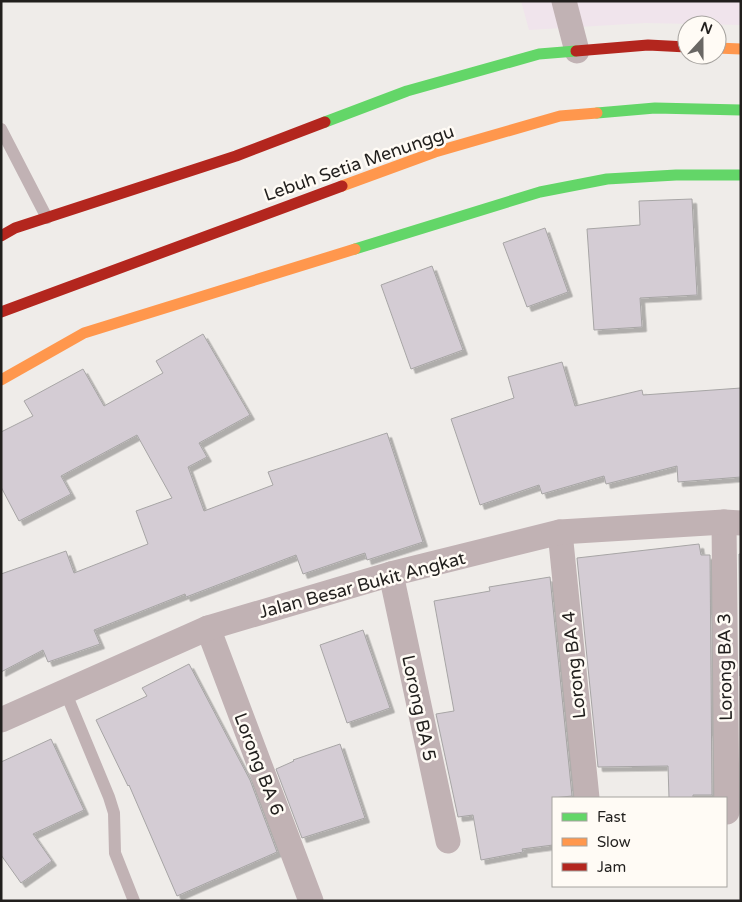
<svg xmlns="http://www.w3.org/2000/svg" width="742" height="902" viewBox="0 0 742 902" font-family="'Varela Round',sans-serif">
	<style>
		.industrial { fill: #f0e4ec }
		.building { fill: #d4ccd4; stroke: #a7a5a5; filter: url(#shadow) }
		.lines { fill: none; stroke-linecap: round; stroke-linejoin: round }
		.lane { stroke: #c1b2b4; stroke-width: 12 }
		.street { stroke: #c1b2b4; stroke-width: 25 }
		.fast { stroke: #63d668; stroke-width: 11 }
		.slow { stroke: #ff974d; stroke-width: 11 }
		.jam { stroke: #b3261e; stroke-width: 11 }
		.labels { text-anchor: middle; stroke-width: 5; stroke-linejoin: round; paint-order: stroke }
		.street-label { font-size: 18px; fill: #211f1d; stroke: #fffbf5 }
	</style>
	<defs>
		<filter id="shadow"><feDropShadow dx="4.5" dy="4.5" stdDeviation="0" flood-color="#0004"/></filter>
	</defs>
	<rect width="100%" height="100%" fill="#efece9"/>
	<path class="industrial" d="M 521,1 L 741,1 L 741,25 L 645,23 L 529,30 Z"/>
	<g class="building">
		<path d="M 692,199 L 697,295 L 640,298 L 642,327 L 594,330 L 587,229 L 640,225 L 639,201 Z"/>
		<path d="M 545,228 L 568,292 L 527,307 L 503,243 Z"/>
		<path d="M 432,266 L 463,350 L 411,369 L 381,285 Z"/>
		<path d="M 203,334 L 250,415 L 199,443 L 207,457 L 188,467 L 204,511 L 273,485 L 268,472 L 387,433 L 423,542 L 367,560 L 365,553 L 303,574 L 296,555 L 186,597 L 185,594 L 94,630 L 100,644 L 48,662 L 43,650 L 1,672 L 1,574 L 66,551 L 74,573 L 148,544 L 136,511 L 172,498 L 137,435 L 61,476 L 71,494 L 19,521 L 1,487 L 1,432 L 33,416 L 24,401 L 83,369 L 104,406 L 163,373 L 156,361 Z"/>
		<path d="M 562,362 L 575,406 L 642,390 L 643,395 L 741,388 L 741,477 L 678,482 L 677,466 L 606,484 L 604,476 L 542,494 L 539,485 L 480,505 L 451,419 L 514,398 L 508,377 Z"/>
		<path d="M 699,544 L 701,555 L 710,555 L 712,795 L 693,795 L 693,798 L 669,798 L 668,766 L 598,767 L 577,558 Z"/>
		<path d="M 739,554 L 741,554 L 740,676 Z"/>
		<path d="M 550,577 L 572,796 L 553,798 L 553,845 L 522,849 L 523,852 L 481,860 L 473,815 L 458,817 L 436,714 L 454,711 L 434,601 L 490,591 L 489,587 Z"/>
		<path d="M 363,630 L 390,708 L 347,723 L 320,645 Z"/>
		<path d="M 189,664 L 250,780 L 277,852 L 177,896 L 129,785 L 128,786 L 96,720 L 147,696 L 142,688 Z"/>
		<path d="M 51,739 L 84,810 L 33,834 L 52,861 L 21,883 L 1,855 L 1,762 Z"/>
		<path d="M 340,744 L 365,818 L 302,838 L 276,769 L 294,761 L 293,760 Z"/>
	</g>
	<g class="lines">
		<g class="lane">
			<path d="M 1,129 L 47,218"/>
			<path d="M 65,691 L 109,797 L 114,813 L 115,853 L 134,901"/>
		</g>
		<g class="street">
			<path d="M 564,1 L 577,51"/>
			<path d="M 724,522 L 727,812"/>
			<path d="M 560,532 L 587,798"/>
			<path d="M 391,574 L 448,841"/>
			<path d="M 208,628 L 311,901"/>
			<path d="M 1,720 L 208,628 L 391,574 L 560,532 L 724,522 L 741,523"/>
		</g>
		<g class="fast">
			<path d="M 597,113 L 655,108 L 741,110"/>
			<path d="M 325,122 L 407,91 L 539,54 L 576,51"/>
			<path d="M 355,249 L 540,192 L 607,179 L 676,175 L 741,175"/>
		</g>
		<g class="slow">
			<path d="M 717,48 L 741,49"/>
			<path d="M 342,186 L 435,152 L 560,116 L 597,113"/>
			<path d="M 1,380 L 84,333 L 355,249"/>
		</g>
		<g class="jam">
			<path d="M 576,51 L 648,45 L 687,47"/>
			<path d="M 1,236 L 15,228 L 236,156 L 325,122"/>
			<path d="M 1,312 L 342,186"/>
		</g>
	</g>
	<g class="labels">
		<g class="street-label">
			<text transform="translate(359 163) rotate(-19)" y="6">Lebuh Setia Menunggu</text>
			<text transform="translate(362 585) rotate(-15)" y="6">Jalan Besar Bukit Angkat</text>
			<text transform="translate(574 665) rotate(-96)" y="6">Lorong BA 4</text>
			<text transform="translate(725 667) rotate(-91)" y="6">Lorong BA 3</text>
			<text transform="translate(419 708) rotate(78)" y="6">Lorong BA 5</text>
			<text transform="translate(259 764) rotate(69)" y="6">Lorong BA 6</text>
		</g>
	</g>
	<rect width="742" height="902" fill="none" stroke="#211f1d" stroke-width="5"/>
	<rect x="552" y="797" width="175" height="90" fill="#fffbf5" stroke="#a6a39f"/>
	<rect x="562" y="813" width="25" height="8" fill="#63d668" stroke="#a6a39f"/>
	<text x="597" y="822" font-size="15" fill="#211f1d">Fast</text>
	<rect x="562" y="838" width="25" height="8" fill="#ff974d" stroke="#a6a39f"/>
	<text x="597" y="847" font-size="15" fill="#211f1d">Slow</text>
	<rect x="562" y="863" width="25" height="8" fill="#b3261e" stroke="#a6a39f"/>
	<text x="597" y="872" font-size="15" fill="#211f1d">Jam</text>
	<g transform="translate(702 40) rotate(21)"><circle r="24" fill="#fffbf5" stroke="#a6a39f"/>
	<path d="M0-4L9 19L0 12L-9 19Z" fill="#696764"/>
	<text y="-8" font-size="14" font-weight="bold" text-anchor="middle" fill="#211f1d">N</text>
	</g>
</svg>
